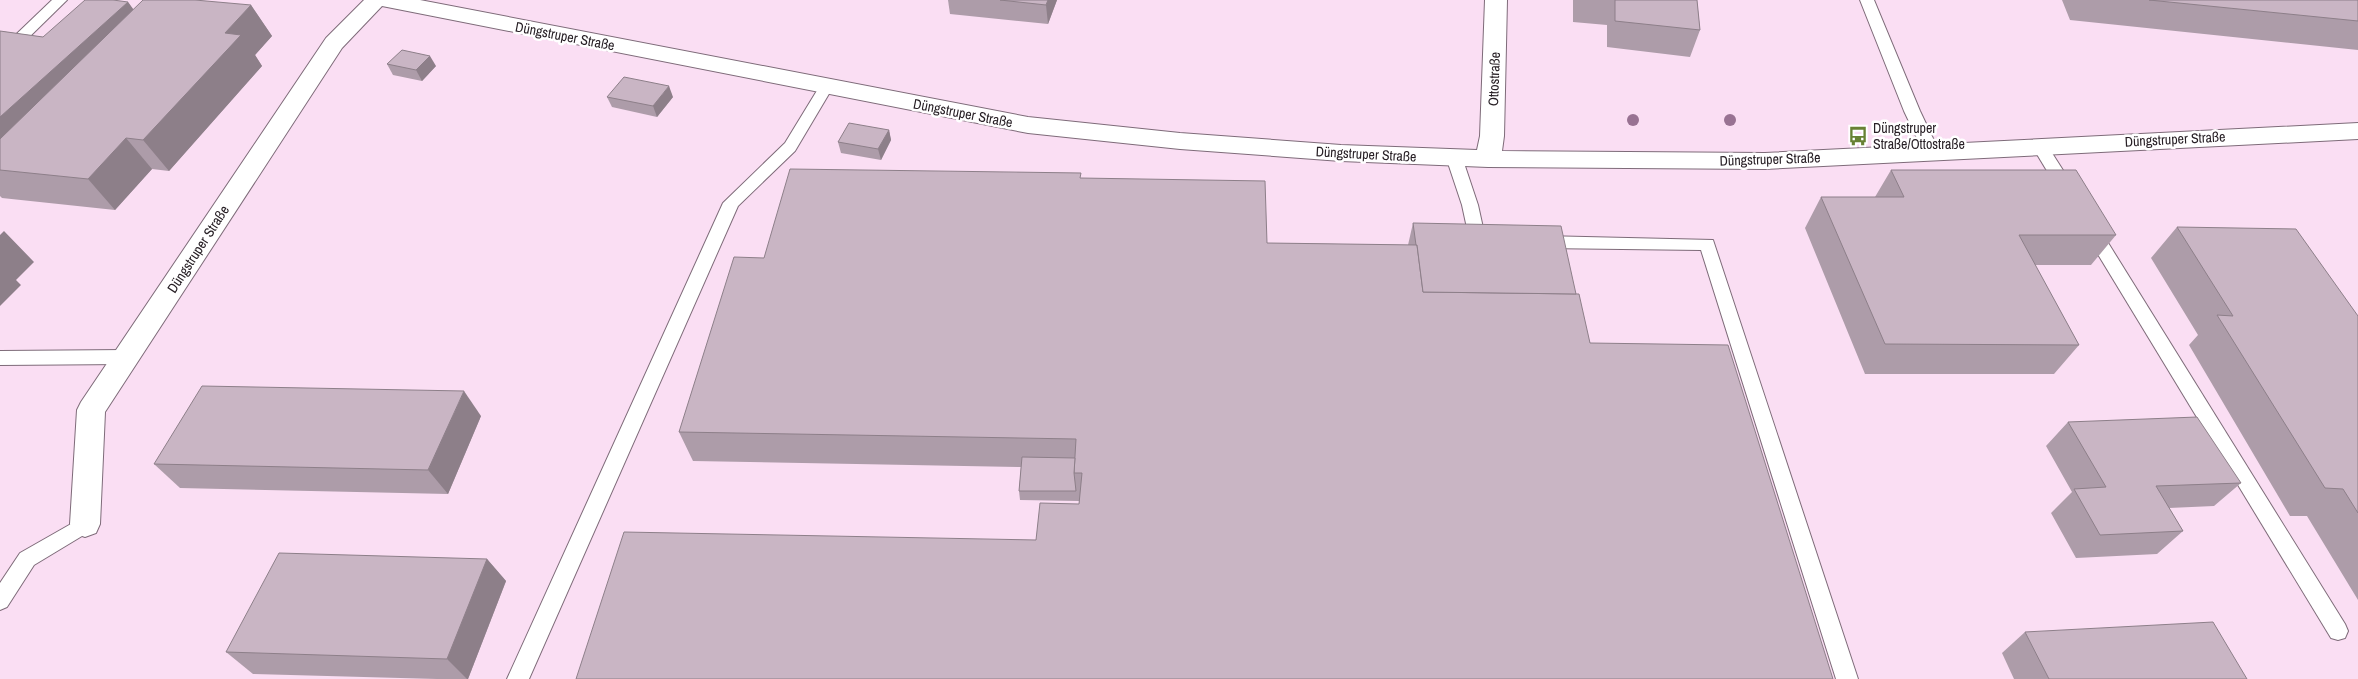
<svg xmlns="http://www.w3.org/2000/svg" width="2358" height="679" viewBox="0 0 2358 679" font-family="'Archivo Narrow',sans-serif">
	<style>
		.built { fill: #fadef3 }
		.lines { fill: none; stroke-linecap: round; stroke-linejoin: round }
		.service-casing { stroke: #7e6b79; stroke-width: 2 }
		.minor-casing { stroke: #7e6b79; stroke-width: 2 }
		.service { fill: #fff; fill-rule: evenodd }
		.minor { fill: #fff; fill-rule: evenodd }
		.tree { fill: #987292 }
		.wall { fill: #ad9ca9 }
		.shaded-wall { fill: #8d7f89 }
		.building { fill: #c9b5c4; stroke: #8d7f89 }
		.labels { text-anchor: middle; stroke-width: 5; stroke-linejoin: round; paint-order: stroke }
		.street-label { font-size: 14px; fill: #282026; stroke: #fff }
		.poi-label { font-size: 14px; fill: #282026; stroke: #fff; text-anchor: start }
	</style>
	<rect width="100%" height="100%" fill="#feecf9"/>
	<rect class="built" x="0" y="0" width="2358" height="679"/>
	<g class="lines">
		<defs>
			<g id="service">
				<path d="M 52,0 L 67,0 L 15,51 L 5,51 L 3,48 L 5,45 Z"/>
				<path d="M 1860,0 L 1874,0 L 1920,111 L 1939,151 L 1936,155 L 1926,155 L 1923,151 L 1904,111 Z"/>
				<path d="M 826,82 L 831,84 L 833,87 L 795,151 L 738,206 L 529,679 L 507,679 L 723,203 L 785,143 L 821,84 Z"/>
				<path d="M 2040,141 L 2045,142 L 2073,186 L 2075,190 L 2073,194 L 2061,194 L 2032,146 L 2035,142 Z"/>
				<path d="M 1454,152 L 1459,153 L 1462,157 L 1478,205 L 1485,237 L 1490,242 L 1488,246 L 1482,248 L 1472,246 L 1470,242 L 1462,205 L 1446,157 L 1449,153 Z"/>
				<path d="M 2091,223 L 2097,225 L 2345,624 L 2348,631 L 2345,638 L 2338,640 L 2331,638 L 2085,233 L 2083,229 L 2085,225 Z"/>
				<path d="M 1543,236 L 1713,240 L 1858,679 L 1836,679 L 1701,250 L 1543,248 L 1537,246 L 1535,242 L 1537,238 Z"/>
				<path d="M 126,350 L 132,352 L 135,357 L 132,362 L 126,364 L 0,365 L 0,351 Z"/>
				<path d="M 85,516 L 92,518 L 95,524 L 92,530 L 34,565 L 7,607 L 0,610 L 0,583 L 20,553 Z"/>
			</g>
			<path id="minor" d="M 364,0 L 420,0 L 1028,117 L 1180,133 L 1341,145 L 1477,150 L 1480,136 L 1485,0 L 1507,0 L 1504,136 L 1502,151 L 1765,153 L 2358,123 L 2358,139 L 1765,169 L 1488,167 L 1341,161 L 1180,149 L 1028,133 L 382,6 L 342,48 L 105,412 L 100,524 L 96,533 L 85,537 L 74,533 L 70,524 L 77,410 L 81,402 L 326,38 Z"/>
		</defs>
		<use href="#service" class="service-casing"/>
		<use href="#minor" class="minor-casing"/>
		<use href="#service" class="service"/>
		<use href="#minor" class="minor"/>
	</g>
	<g class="tree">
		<circle cx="1633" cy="120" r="6"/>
		<circle cx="1730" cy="120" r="6"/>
	</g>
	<g class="wall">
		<path d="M 948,0 L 1057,0 L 1048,24 L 950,14 Z"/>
		<path d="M 1573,0 L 1697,0 L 1700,30 L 1690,57 L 1607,47 L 1607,25 L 1573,22 Z"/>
		<path d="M 2062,0 L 2358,0 L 2358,50 L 2070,20 Z"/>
		<path d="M 128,2 L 133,10 L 251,5 L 272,36 L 255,55 L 262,66 L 169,171 L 152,169 L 115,210 L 2,198 L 0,196 L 0,31 L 43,37 Z"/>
		<path d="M 387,64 L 436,66 L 422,81 L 393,75 Z"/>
		<path d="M 607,97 L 673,97 L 657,117 L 612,107 Z"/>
		<path d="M 889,130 L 891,140 L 881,160 L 841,153 L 838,142 Z"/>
		<path d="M 1891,170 L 2116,235 L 2091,265 L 2035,265 L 2079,345 L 2054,374 L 1865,374 L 1805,228 L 1821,197 L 1875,197 Z"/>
		<path d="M 1081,178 L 1267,243 L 1408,245 L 1413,223 L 1576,294 L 1590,343 L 1036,540 L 1079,504 L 1079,501 L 1020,500 L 1019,491 L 1021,467 L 693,461 L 679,432 L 764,258 Z"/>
		<path d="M 2177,227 L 2358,316 L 2358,600 L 2307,516 L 2290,516 L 2189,345 L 2198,335 L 2151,258 Z"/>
		<path d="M 481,416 L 448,494 L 180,488 L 154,464 Z"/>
		<path d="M 2068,422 L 2241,483 L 2214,506 L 2169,508 L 2183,531 L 2157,554 L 2076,558 L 2051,513 L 2072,492 L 2046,446 Z"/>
		<path d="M 487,559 L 506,581 L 468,679 L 437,679 L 253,674 L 226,652 Z"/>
		<path d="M 2025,632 L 2247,679 L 2014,679 L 2002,653 Z"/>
	</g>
	<g class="shaded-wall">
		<path d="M 1048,0 L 1057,0 L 1048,24 L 1046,5 Z"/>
		<path d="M 128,2 L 151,33 L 0,170 L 0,117 Z"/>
		<path d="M 251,5 L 272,36 L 255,55 L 262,66 L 169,171 L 143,140 L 225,33 Z"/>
		<path d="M 430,56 L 436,66 L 422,81 L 416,70 Z"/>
		<path d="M 669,86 L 673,97 L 657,117 L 653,106 Z"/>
		<path d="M 889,130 L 891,140 L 881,160 L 878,149 Z"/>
		<path d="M 126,138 L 152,169 L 115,210 L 88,179 Z"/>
		<path d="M 4,231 L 34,262 L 16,280 L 21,285 L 0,306 L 0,235 Z"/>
		<path d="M 464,391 L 481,416 L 448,494 L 428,470 Z"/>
		<path d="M 487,559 L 506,581 L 468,679 L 467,679 L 447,659 Z"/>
	</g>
	<g class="building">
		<path d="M 85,0 L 113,0 L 128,2 L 0,117 L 0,31 L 43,37 Z"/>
		<path d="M 143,0 L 195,0 L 251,5 L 225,33 L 241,35 L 143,140 L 126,138 L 88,179 L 0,170 L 0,139 Z"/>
		<path d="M 1000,0 L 1048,0 L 1046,5 Z"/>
		<path d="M 1615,0 L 1697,0 L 1700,30 L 1615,21 Z"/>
		<path d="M 2149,0 L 2358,0 L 2358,21 Z"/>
		<path d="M 402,50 L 430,56 L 416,70 L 387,64 Z"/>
		<path d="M 624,77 L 669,86 L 653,106 L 607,97 Z"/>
		<path d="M 849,123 L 889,130 L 878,149 L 838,142 Z"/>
		<path d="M 790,169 L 1081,173 L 1080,178 L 1265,181 L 1267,243 L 1417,245 L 1423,292 L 1579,294 L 1590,343 L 1728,345 L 1833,679 L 576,679 L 624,532 L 1036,540 L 1040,503 L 1079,504 L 1082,473 L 1074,473 L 1076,439 L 679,432 L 734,257 L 764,258 Z"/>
		<path d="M 1891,170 L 2076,170 L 2116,235 L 2019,235 L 2079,345 L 1885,344 L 1821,197 L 1904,197 Z"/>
		<path d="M 1413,223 L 1561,226 L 1576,294 L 1423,292 L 1417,245 L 1416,245 Z"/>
		<path d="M 2177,227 L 2296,229 L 2358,316 L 2358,513 L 2343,489 L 2325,488 L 2217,315 L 2233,316 Z"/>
		<path d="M 202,386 L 464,391 L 428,470 L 154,464 Z"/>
		<path d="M 2197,417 L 2241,483 L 2156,486 L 2183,531 L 2100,535 L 2074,489 L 2106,487 L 2068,422 Z"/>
		<path d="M 1022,457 L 1075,458 L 1074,473 L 1076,491 L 1019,491 Z"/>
		<path d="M 279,553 L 487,559 L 447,659 L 226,652 Z"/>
		<path d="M 2213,622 L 2247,679 L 2049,679 L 2025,632 Z"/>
	</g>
	<defs>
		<symbol id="bus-bare" viewBox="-9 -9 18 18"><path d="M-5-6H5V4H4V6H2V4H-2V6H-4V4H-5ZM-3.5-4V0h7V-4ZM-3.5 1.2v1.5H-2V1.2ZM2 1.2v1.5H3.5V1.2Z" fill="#688134" stroke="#fff" stroke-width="2.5" paint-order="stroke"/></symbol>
	</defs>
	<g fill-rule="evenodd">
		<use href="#bus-bare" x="1844" y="122" width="28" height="28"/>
	</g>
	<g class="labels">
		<g class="street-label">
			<text transform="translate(565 36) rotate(11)" y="5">Düngstruper Straße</text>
			<text transform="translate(1494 79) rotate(-88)" y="5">Ottostraße</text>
			<text transform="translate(963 113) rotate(11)" y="5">Düngstruper Straße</text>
			<text transform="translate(2175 139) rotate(-3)" y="5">Düngstruper Straße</text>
			<text transform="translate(1366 154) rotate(3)" y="5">Düngstruper Straße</text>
			<text transform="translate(1770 159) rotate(-2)" y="5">Düngstruper Straße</text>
			<text transform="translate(198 249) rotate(-57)" y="5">Düngstruper Straße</text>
		</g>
		<g class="poi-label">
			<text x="1873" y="133">Düngstruper<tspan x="1873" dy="16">Straße/Ottostraße</tspan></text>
		</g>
	</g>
</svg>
